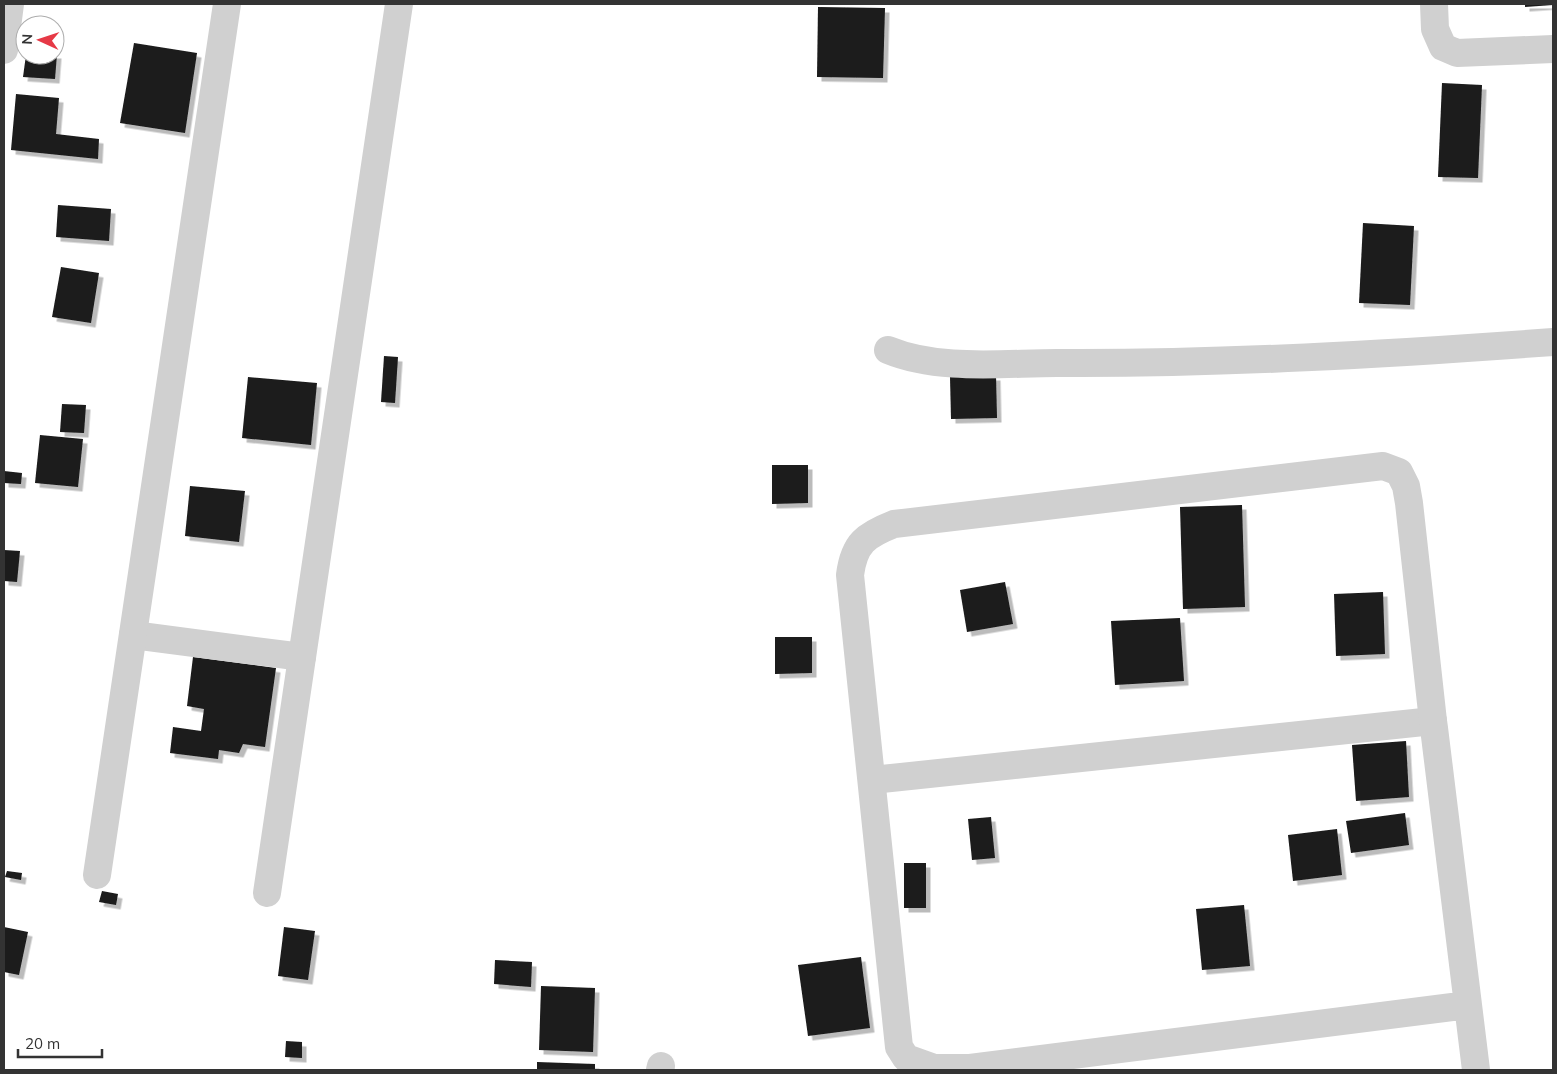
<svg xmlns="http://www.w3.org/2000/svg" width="1557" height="1074" viewBox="0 0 1557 1074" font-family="Mulish,sans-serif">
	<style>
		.building { fill: #1a1a1a; filter: url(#shadow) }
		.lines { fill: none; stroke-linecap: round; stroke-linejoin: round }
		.minor { stroke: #d0d0d0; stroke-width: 28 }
	</style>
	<defs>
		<filter id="shadow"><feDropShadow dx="4.5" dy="4.5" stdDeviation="0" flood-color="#0004"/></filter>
	</defs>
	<rect width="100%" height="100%" fill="#fff"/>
	<g class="building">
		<path d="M 1525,4 L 1553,4 L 1553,5 L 1525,7 Z"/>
		<path d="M 818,7 L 885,8 L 883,78 L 817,77 Z"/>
		<path d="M 134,43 L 197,53 L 185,133 L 120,123 Z"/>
		<path d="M 55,54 L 57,54 L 55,79 L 23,77 L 26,55 Z"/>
		<path d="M 1442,83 L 1482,85 L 1478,178 L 1438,177 Z"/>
		<path d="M 16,94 L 59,98 L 56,134 L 99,139 L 98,159 L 11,150 Z"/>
		<path d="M 58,205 L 111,209 L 109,241 L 56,237 Z"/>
		<path d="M 1363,223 L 1414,226 L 1410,305 L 1359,303 Z"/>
		<path d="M 61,267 L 99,273 L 91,323 L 52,317 Z"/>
		<path d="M 384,356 L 398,357 L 395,403 L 381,402 Z"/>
		<path d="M 996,376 L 997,418 L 951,419 L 950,377 Z"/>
		<path d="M 248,377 L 317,383 L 311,445 L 242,438 Z"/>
		<path d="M 62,404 L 86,405 L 84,433 L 60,432 Z"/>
		<path d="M 40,435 L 83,439 L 78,487 L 35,483 Z"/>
		<path d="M 772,465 L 808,465 L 808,503 L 772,504 Z"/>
		<path d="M 4,471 L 22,473 L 21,484 L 4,483 Z"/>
		<path d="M 190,486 L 245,491 L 239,542 L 185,536 Z"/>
		<path d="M 1242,505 L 1245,607 L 1183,609 L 1180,507 Z"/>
		<path d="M 4,550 L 20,551 L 17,582 L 4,581 Z"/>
		<path d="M 1005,582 L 1013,624 L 967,632 L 960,590 Z"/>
		<path d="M 1383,592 L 1385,654 L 1336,656 L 1334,594 Z"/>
		<path d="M 1180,618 L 1184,681 L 1115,685 L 1111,621 Z"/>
		<path d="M 775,637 L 812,637 L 812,673 L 775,674 Z"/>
		<path d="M 193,657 L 276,668 L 265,747 L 243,744 L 239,753 L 219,750 L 218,759 L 170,753 L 173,727 L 201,731 L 204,709 L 187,706 Z"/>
		<path d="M 1406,741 L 1409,797 L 1356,801 L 1352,745 Z"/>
		<path d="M 1405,813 L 1409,845 L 1351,853 L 1346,821 Z"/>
		<path d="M 991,817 L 995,858 L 972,860 L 968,819 Z"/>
		<path d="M 1337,829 L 1342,875 L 1293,881 L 1288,835 Z"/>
		<rect x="904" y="863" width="22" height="45"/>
		<path d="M 7,871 L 22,873 L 21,880 L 5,877 Z"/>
		<path d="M 102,891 L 118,894 L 116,905 L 99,902 Z"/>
		<path d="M 1244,905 L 1250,966 L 1202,970 L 1196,909 Z"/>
		<path d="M 4,927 L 28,932 L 19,975 L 4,972 Z"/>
		<path d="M 284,927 L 315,931 L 308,980 L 278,976 Z"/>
		<path d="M 861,957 L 870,1028 L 808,1036 L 798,965 Z"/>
		<path d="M 495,960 L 532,962 L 531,987 L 494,984 Z"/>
		<path d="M 541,986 L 595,988 L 593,1052 L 539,1050 Z"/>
		<path d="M 286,1041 L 302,1042 L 302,1058 L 285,1057 Z"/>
		<path d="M 537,1062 L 595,1064 L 595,1070 L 537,1070 Z"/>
	</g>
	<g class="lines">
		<g class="minor">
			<path d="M 1434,4 L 1435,29 L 1443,47 L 1457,53 L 1553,49"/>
			<path d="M 4,50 L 10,4"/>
			<path d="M 888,350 C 939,371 1003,363 1057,363 C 1223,364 1388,354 1553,342"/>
			<path d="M 133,635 L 302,657"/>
			<path d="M 872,780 L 1433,721"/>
			<path d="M 97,875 L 227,4"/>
			<path d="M 267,893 L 399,4"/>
			<path d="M 1468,1005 L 970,1068 L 934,1068 L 906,1058 L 899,1047 L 850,575 C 854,543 866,535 894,524 L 1383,466 L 1399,472 L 1406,486 L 1409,503 L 1433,721 L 1434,728 L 1476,1070"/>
			<path d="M 660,1070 L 661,1066"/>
		</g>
	</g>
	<rect width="1557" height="1074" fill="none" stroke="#333333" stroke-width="10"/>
	<g transform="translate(40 40) rotate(273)"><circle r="24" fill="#ffffff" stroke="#adadad"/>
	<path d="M0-4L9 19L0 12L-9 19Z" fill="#e63946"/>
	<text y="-8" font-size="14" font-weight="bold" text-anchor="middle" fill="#333333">N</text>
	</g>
	<path d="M18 1049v8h84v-8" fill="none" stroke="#333333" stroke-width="2.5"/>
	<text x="25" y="1049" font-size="15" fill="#333333" stroke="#ffffff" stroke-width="4" paint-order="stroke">20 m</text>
</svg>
